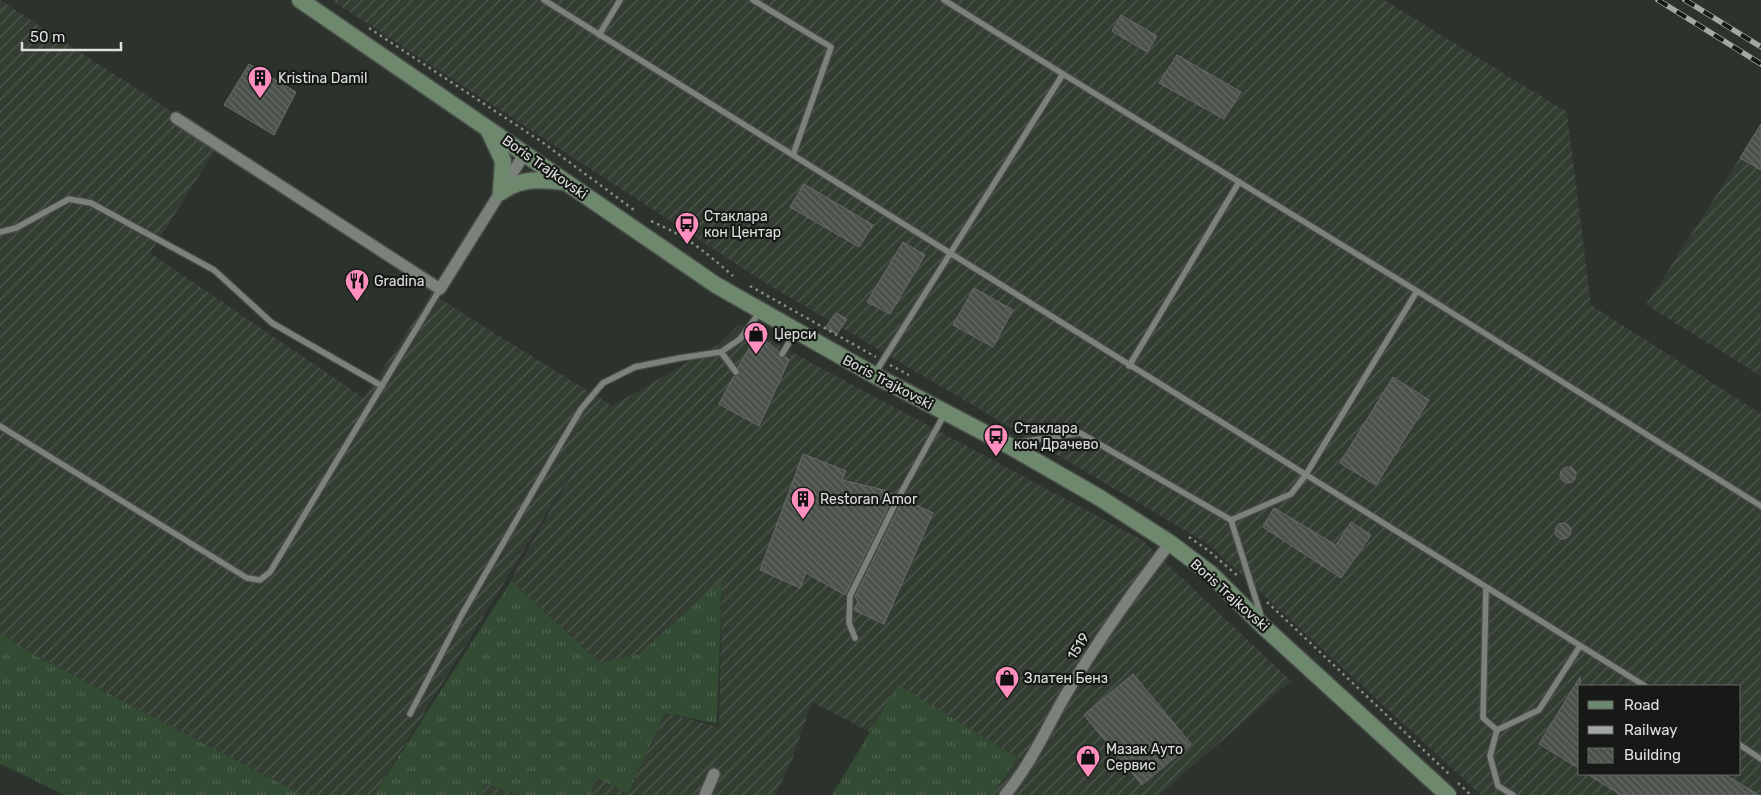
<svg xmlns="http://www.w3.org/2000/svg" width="1761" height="795" viewBox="0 0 1761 795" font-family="Rubik,sans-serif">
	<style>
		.industrial { fill: url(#industrial-furrows); fill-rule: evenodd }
		.grass { fill: url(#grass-tufts) }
		.building { fill: url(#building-back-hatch); stroke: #676e67 }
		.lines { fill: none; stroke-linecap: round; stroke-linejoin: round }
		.service-casing { stroke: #494d48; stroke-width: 8 }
		.minor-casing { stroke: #494d48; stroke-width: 14 }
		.secondary-casing { stroke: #494d48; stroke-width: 19 }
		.path { stroke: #898d88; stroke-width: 2.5; stroke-dasharray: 2.5 4; stroke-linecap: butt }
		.service { stroke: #7b827b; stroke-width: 5.5 }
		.minor { stroke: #7b827b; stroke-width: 11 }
		.secondary { stroke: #6e886e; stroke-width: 16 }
		.rail-casing { stroke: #a4a8a4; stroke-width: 5.5 }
		.rail { stroke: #161916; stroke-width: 4; stroke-dasharray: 11; stroke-linecap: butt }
		.labels { text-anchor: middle; stroke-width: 4.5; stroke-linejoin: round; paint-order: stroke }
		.poi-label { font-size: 14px; fill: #dde0dc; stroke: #161916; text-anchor: start }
		.street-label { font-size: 14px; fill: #dde0dc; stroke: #161916 }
	</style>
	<defs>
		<pattern id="industrial-furrows" width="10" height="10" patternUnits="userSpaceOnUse" patternTransform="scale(1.25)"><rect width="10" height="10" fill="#333d32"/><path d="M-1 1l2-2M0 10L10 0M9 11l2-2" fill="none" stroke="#50594f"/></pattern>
		<pattern id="grass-tufts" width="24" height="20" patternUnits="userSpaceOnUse" patternTransform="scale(1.25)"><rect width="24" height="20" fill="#334a33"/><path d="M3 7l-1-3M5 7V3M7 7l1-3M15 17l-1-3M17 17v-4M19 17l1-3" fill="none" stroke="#506450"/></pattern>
		<pattern id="building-back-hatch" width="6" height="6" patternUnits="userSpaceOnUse" patternTransform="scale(1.25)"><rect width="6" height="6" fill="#4b514b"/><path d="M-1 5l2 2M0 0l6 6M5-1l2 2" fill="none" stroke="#646a64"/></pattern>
	</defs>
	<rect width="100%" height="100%" fill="#2c322c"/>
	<g class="industrial">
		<path d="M 0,0 L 220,143 L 150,253 L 364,398 L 441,279 L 432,294 L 612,406 L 721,343 L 739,324 L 1142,540 L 1291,681 L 1159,795 L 992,795 L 1018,758 L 898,686 L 870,732 L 812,702 L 791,763 L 775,795 L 591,795 L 596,777 L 628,794 L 665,713 L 719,727 L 722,581 L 639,654 L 600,663 L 511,581 L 518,566 L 583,454 L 374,795 L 302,795 L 31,653 L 0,632 Z"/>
		<path d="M 331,0 L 1384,0 L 1567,112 L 1591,305 L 1761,414 L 1761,795 L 1481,795 L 1208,544 L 764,282 ZM 1580,686 L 1740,686 L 1740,774 L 1580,774 Z"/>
		<path d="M 1761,125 L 1761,376 L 1646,305 Z"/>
		<path d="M 486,784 L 518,795 L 480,795 Z"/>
	</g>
	<g class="grass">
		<path d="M 722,580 L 717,724 L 665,713 L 628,794 L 596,777 L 591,795 L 518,795 L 486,784 L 480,795 L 374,795 L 511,581 L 600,663 L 639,654 Z"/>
		<path d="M 0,632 L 31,653 L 302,795 L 65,795 L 0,764 Z"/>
		<path d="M 898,685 L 1018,758 L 992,795 L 832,795 Z"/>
	</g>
	<g class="building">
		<path d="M 1121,15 L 1157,36 L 1147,52 L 1112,31 Z"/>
		<path d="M 1177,55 L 1241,92 L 1224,119 L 1159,83 Z"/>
		<path d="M 249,64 L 296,92 L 274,135 L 224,105 Z"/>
		<path d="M 1761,124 L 1761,170 L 1740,158 Z"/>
		<path d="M 804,184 L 873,225 L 859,247 L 790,207 Z"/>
		<path d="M 903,242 L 925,255 L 890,314 L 867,302 Z"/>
		<path d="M 974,288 L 1013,310 L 993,347 L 953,325 Z"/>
		<path d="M 836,313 L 847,319 L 837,334 L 825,328 Z"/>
		<path d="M 761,337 L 778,351 L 779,358 L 786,357 L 789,360 L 759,426 L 719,404 L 734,376 L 740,374 L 738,367 L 753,342 Z"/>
		<path d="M 1393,377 L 1429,400 L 1376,485 L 1340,463 Z"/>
		<path d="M 803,454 L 846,471 L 842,480 L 884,490 L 894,495 L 845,595 L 806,573 L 800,588 L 760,570 Z"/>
		<circle cx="1568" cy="475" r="8"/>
		<path d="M 903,499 L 933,513 L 884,624 L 854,610 L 858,602 L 855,597 Z"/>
		<path d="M 1274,508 L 1336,545 L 1351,522 L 1371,535 L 1341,578 L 1263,527 Z"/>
		<circle cx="1563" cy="531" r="8"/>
		<path d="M 1133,674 L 1191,744 L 1142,785 L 1084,715 Z"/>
		<path d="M 1580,677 L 1580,769 L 1539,744 Z"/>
		<path d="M 1587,774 L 1724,774 L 1759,795 L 1621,795 Z"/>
	</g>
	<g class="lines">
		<defs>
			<g id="service">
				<path d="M 544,0 L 1645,686"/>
				<path d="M 753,0 L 831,47 L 793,155"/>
				<path d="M 944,0 L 1063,74"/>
				<path d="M 599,35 L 620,0"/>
				<path d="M 0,232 L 16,228 L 69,199 L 91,203 L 214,270 L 272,323 L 382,386"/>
				<path d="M 721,352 L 736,372"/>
				<path d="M 782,354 L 795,333"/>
				<path d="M 1129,366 L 1239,182"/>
				<path d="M 875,373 L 1063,74 L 1417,291 L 1761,506"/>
				<path d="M 0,426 L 247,578 L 260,580 L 270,572 L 440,289"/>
				<path d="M 1013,443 L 1080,433 L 1231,520 L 1261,616"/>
				<path d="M 1231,520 L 1291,494 L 1305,476 L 1417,291"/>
				<path d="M 1486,588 L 1483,718 L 1497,730 L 1539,710 L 1580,646"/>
				<path d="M 855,638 L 849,623 L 850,596 L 897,500 L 944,415"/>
				<path d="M 410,714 L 461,616 L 558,448 L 581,409 L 603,383 L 635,367 L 680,358 L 721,352 L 740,339 L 760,312"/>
				<path d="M 1497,730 L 1490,756 L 1498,786 L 1513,795"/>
				<path d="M 1740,745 L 1761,759"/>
			</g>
			<g id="minor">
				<path d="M 176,118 L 440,289 L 525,153"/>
				<path d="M 705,795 L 714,774"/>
				<path d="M 1005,795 C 1032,763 1047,726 1068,691 C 1099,639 1133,591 1170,543"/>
			</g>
			<g id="secondary">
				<path d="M 300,0 L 716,285 L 874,375 L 1006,444 L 1100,498 L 1170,543 L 1211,574 L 1264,627 L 1448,795"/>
				<path d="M 489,131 L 503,161 L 501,192"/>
				<path d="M 501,192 C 521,178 541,179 565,182"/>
			</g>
		</defs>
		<use href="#service" class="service-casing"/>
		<use href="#minor" class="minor-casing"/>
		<use href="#secondary" class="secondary-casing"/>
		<g class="path">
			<path d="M 369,28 L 542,142 L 634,210"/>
			<path d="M 651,221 C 689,238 702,249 733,276"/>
			<path d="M 750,286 L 876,357"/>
			<path d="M 890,365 L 909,375"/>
			<path d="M 1189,537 L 1209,551 L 1239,577"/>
			<path d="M 1267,602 L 1449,774"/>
			<path d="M 1458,783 L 1471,795"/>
		</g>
		<use href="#service" class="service"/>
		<use href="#minor" class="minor"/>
		<use href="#secondary" class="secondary"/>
		<defs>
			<g id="rail">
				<path d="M 1658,0 L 1761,64"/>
				<path d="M 1685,0 L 1761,47"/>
			</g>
		</defs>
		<use href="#rail" class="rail-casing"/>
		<use href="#rail" class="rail"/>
	</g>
	<defs>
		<symbol id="building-pin" viewBox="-11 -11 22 30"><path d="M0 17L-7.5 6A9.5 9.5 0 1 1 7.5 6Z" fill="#fd8ebe" stroke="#161916"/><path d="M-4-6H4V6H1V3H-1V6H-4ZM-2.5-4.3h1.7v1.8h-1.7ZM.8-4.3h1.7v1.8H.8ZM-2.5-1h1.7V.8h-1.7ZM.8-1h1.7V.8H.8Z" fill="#111"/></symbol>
		<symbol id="bus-pin" viewBox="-11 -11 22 30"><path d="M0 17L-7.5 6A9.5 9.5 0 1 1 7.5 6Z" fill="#fd8ebe" stroke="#161916"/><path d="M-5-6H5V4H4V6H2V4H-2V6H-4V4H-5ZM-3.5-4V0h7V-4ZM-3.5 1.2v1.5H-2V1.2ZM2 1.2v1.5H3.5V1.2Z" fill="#111"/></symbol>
		<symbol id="restaurant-pin" viewBox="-11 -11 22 30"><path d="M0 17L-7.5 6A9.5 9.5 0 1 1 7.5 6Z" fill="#fd8ebe" stroke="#161916"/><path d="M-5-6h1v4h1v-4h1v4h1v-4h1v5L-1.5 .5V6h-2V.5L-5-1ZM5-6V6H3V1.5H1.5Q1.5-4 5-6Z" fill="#111"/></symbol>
		<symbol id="shop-pin" viewBox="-11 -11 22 30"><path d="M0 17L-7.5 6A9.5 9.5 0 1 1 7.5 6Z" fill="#fd8ebe" stroke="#161916"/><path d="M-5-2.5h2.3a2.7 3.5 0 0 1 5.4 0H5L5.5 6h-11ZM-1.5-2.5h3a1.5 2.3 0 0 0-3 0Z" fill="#111"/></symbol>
	</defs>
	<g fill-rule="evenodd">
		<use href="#building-pin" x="246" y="64" width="28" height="38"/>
		<use href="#bus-pin" x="673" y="210" width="28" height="38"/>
		<use href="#restaurant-pin" x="343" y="267" width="28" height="38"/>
		<use href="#shop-pin" x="742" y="320" width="28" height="38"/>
		<use href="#bus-pin" x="982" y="422" width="28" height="38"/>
		<use href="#building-pin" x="789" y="485" width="28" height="38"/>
		<use href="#shop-pin" x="993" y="664" width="28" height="38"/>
		<use href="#shop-pin" x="1074" y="743" width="28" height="38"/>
	</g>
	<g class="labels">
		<g class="poi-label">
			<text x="278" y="83">Kristina Damil</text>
			<text x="704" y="221">Стаклара<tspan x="704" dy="16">кон Центар</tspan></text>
			<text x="374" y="286">Gradina</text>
			<text x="774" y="339">Џерси</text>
			<text x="1014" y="433">Стаклара<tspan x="1014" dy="16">кон Драчево</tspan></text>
			<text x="820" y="504">Restoran Amor</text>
			<text x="1024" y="683">Златен Бенз</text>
			<text x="1106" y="754">Мазак Ауто<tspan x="1106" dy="16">Сервис</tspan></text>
		</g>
		<g class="street-label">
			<text transform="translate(545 167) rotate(35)" y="5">Boris Trajkovski</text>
			<text transform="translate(888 382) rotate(28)" y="5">Boris Trajkovski</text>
			<text transform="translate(1230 595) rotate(42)" y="5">Boris Trajkovski</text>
			<text transform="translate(1078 646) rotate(-58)" y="5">1519</text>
		</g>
	</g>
	<rect x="1578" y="685" width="162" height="90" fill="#161916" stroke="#666965"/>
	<rect x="1588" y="701" width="25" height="8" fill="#6e886e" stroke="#666965"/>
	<text x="1624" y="710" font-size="15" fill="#dde0dc">Road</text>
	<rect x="1588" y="726" width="25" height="8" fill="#a4a8a4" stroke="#666965"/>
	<text x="1624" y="735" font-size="15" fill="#dde0dc">Railway</text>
	<rect x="1588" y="748" width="25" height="15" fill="url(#building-back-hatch)" stroke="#666965"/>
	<text x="1624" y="760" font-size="15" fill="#dde0dc">Building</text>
	<path d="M22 42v8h99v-8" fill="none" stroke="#dde0dc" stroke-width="2.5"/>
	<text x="30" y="42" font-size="15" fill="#dde0dc" stroke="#161916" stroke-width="4" paint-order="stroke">50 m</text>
</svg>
